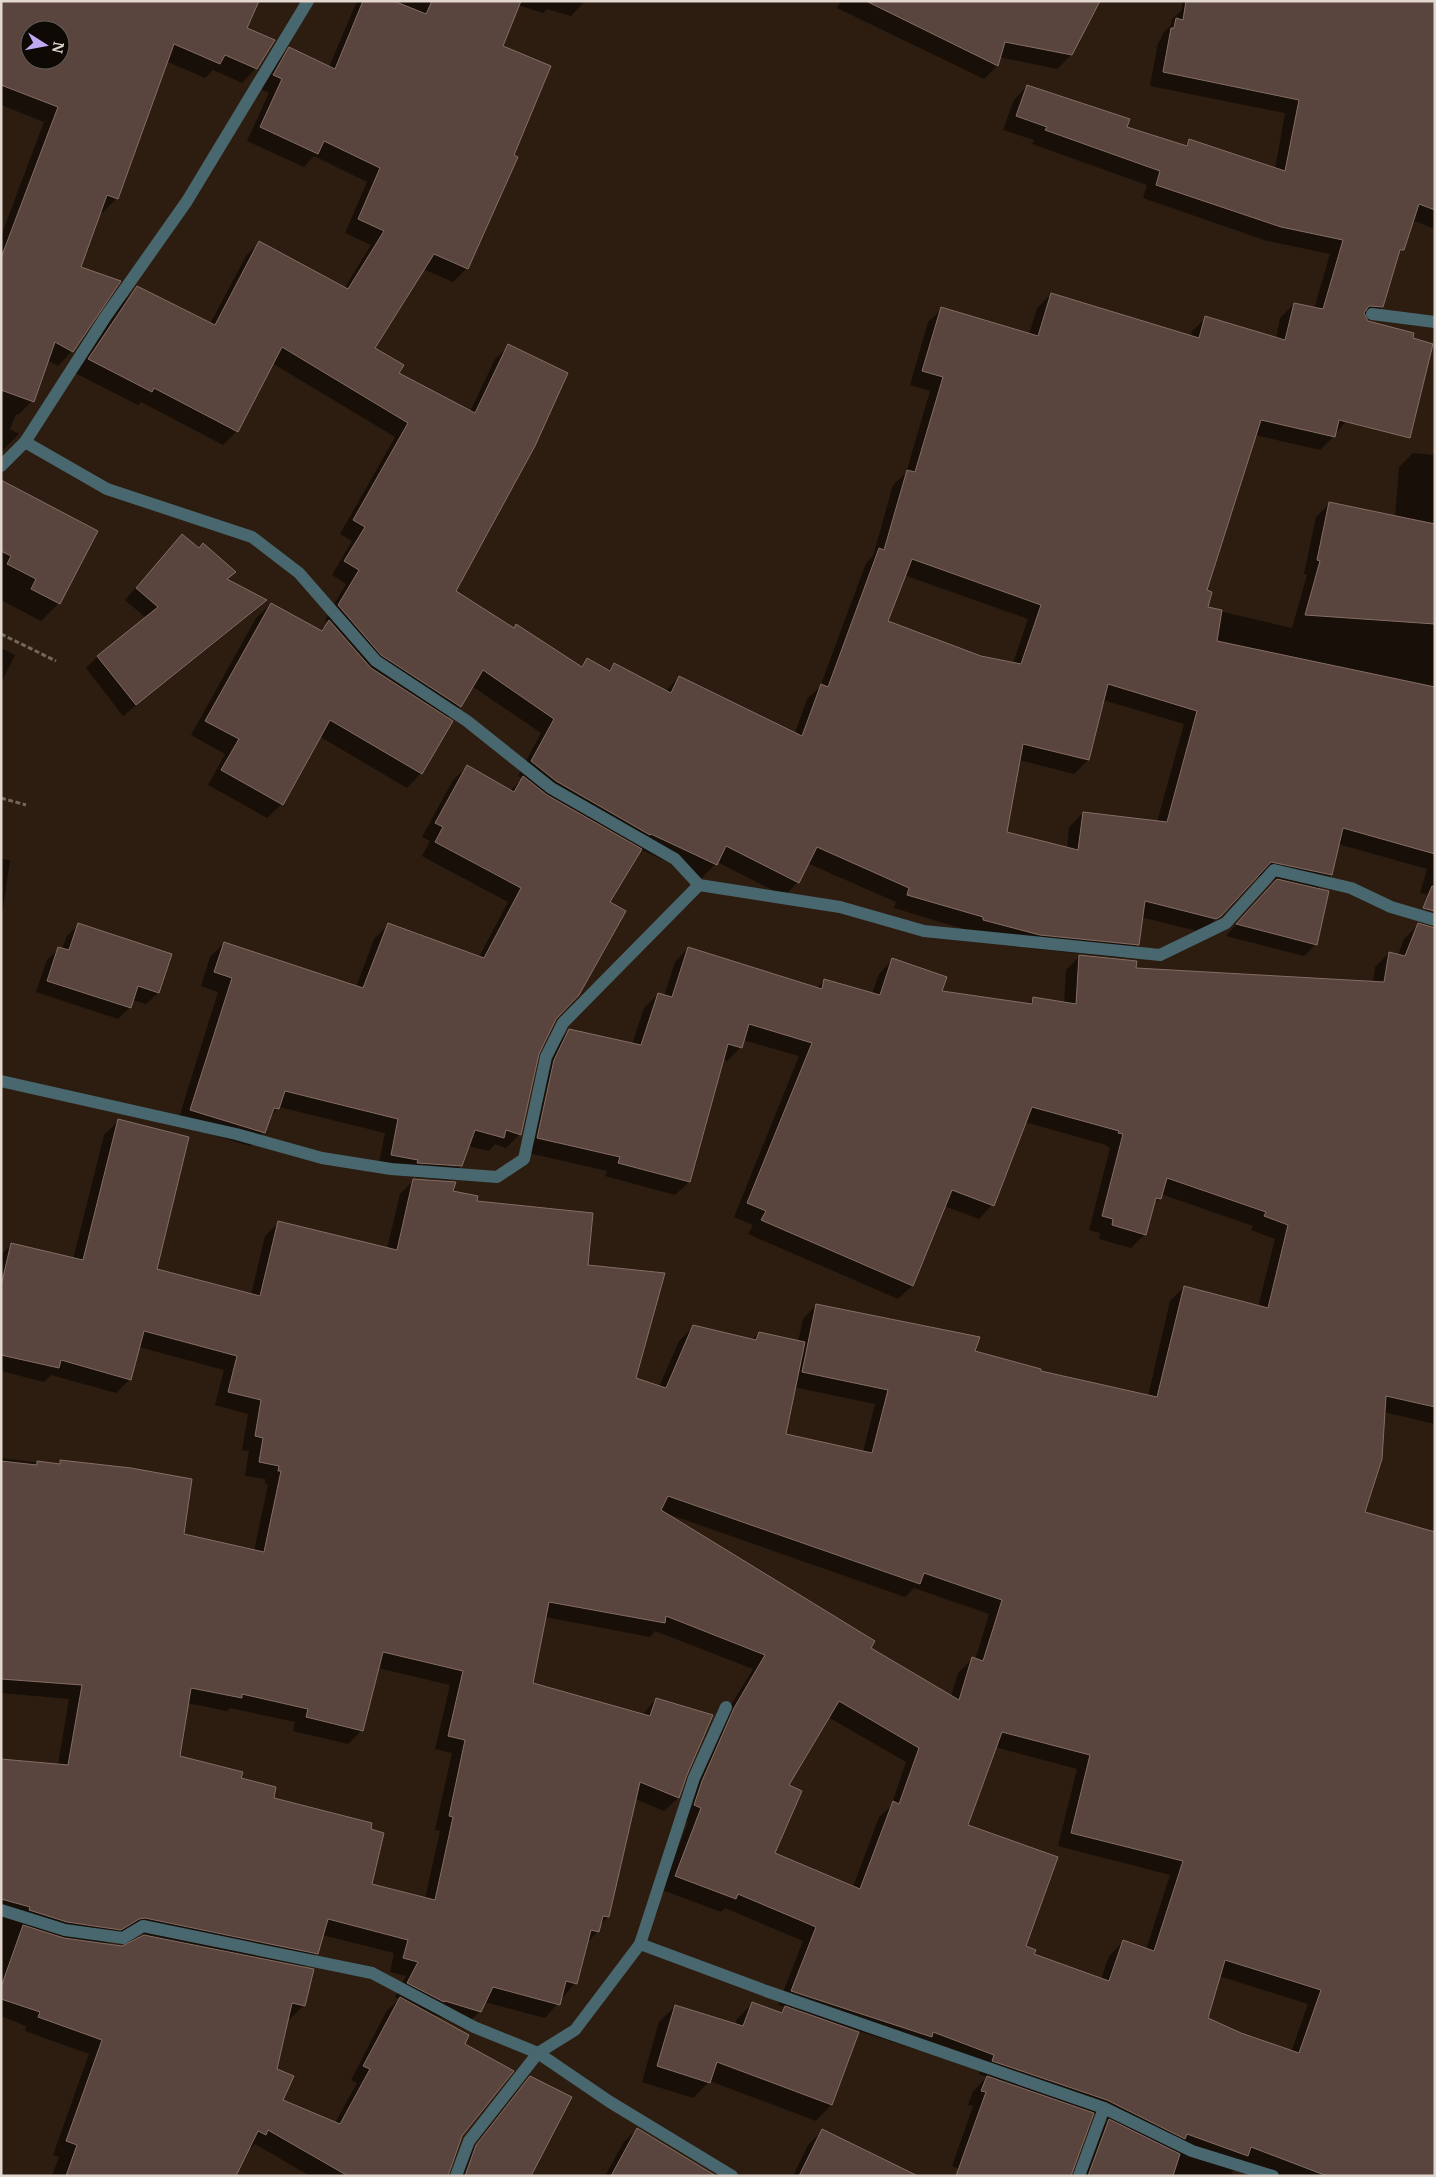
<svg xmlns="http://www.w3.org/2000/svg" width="1436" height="2177" viewBox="0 0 1436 2177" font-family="Merriweather,serif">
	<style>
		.shadow { fill: #0007; fill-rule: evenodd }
		.building { fill: #5a453e; stroke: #846d65; fill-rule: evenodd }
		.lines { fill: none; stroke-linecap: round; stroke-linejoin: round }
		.path { stroke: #73665b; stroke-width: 3; stroke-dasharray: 5 2.5; stroke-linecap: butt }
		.minor { stroke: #49676e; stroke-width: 12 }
	</style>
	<rect width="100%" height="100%" fill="#2c1d10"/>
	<g class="shadow">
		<path d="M 1,1 L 246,28 L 256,68 L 242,83 L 213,70 L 205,78 L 166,61 L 117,198 L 102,213 L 99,212 L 79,267 L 72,351 L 58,366 L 47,360 L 32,401 L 18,415 L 16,414 L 10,429 L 19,434 L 1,452 L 1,236 L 44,122 L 1,105 ZM 30,30 L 60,30 L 60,60 L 30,60 Z"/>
		<path d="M 357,1 L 585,1 L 571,16 L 547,9 L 543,13 L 518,5 L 501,47 L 467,268 L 453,282 L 423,269 L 374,349 L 398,373 L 470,412 L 495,359 L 509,346 L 455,591 L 513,629 L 580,667 L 587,660 L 607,671 L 614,664 L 665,692 L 679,677 L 795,733 L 807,699 L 820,687 L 866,563 L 873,556 L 893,485 L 906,473 L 930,391 L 910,385 L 928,322 L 942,309 L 1029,335 L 1037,308 L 1051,294 L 1190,337 L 1192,331 L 1206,318 L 1276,338 L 1280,318 L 1294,304 L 1314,309 L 1330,254 L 1267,241 L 1143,198 L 1147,185 L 1032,144 L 1034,140 L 1003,130 L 1014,100 L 1027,86 L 1125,127 L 1184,146 L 1189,141 L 1275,169 L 1285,113 L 1150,86 L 1158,43 L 1161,39 L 1163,33 L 1171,25 L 1172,19 L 1181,11 L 1183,1 L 1435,1 L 1435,229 L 1412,220 L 1402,250 L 1397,255 L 1382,307 L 1367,322 L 1346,421 L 1334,436 L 1320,450 L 1255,435 L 1205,591 L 1206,608 L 1292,628 L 1307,575 L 1304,574 L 1316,517 L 1329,504 L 1395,517 L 1399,467 L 1413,453 L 1435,455 L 1435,896 L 1420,893 L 1427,869 L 1338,844 L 1331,875 L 1316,890 L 1316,944 L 1304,956 L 1226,936 L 1277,880 L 1257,876 L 1220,916 L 1201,932 L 1141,917 L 1138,944 L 1124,958 L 1026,948 L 970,933 L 970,931 L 894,908 L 896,902 L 807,863 L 798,882 L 784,896 L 717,862 L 702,878 L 640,849 L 608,902 L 537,1053 L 520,1134 L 506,1148 L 495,1144 L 489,1151 L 468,1146 L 461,1166 L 447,1180 L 404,1176 L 405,1174 L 378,1168 L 385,1133 L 279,1107 L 269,1118 L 264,1132 L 250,1146 L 177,1124 L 218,992 L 201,986 L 210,957 L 224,943 L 356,987 L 374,939 L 388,925 L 479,957 L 508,902 L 422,856 L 430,841 L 422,837 L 453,780 L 467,767 L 510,791 L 522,779 L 518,776 L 541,733 L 472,686 L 460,706 L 447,719 L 421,773 L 407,788 L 319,736 L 282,804 L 267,818 L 208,785 L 225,754 L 191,735 L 256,618 L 271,604 L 320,631 L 328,623 L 325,620 L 346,584 L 332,575 L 352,541 L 340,534 L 395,437 L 272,363 L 237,431 L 223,445 L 141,402 L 138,405 L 75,373 L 123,302 L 137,288 L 210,324 L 246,256 L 259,243 L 344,289 L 371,245 L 345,233 L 367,182 L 314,156 L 304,167 L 247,141 L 269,93 L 260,89 L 276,63 L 290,49 L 329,67 ZM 904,575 L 1028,619 L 1013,663 L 981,658 L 886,622 ZM 1103,700 L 1184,724 L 1157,822 L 1083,813 L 1069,827 L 1067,849 L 1006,833 L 1019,760 L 1074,774 L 1088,760 Z"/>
		<path d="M 838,1 L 1094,1 L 1071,55 L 1057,69 L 999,57 L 997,66 L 984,79 L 837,8 L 840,2 Z"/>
		<path d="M 1,481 L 59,603 L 41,621 L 1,600 Z"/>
		<path d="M 182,535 L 198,549 L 234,573 L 227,580 L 265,601 L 253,612 L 123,716 L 86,668 L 98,656 L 146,618 L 125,600 Z"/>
		<path d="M 1,648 L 15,655 L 1,683 Z"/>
		<path d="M 1,859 L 10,860 L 1,923 Z"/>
		<path d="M 79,924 L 158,993 L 146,1004 L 132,1000 L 130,1007 L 118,1019 L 36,992 L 47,960 L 59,948 L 62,949 L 67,936 Z"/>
		<path d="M 1418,925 L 1435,929 L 1435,1424 L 1384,1412 L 1363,1513 L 1435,2176 L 1277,2176 L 1241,2162 L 1231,2173 L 1239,2176 L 1080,2176 L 1095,2135 L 1108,2121 L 1092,2113 L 977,2176 L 952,2166 L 973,2106 L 968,2105 L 973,2091 L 987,2077 L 979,2074 L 981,2068 L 920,2046 L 917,2050 L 858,2031 L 831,2105 L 816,2121 L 710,2081 L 693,2098 L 642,2082 L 659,2022 L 675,2006 L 735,2025 L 737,2019 L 753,2003 L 780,2013 L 786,2007 L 778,2005 L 803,1941 L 725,1908 L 721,1912 L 662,1890 L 688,1822 L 681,1819 L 720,1723 L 753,1669 L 655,1631 L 650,1637 L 545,1617 L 531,1684 L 642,1715 L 656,1699 L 685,1774 L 678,1798 L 664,1811 L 635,1799 L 608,1917 L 600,1925 L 598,1931 L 586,1944 L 575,1983 L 545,2018 L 484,2002 L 480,2011 L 466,2025 L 431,2014 L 463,2044 L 461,2136 L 448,2176 L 310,2176 L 255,2144 L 251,2148 L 249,2147 L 235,2176 L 52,2176 L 59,2157 L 53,2155 L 89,2054 L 25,2031 L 26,2026 L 1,2016 L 1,1759 L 58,1765 L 69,1699 L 1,1693 L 1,1458 L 58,1465 L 61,1461 L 182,1535 L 254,1551 L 268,1485 L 265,1484 L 265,1479 L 245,1476 L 249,1451 L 242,1450 L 248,1414 L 215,1405 L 224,1370 L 139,1347 L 129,1380 L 116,1393 L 51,1375 L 44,1382 L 1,1371 L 1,1255 L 11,1245 L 73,1259 L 104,1135 L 118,1121 L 155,1270 L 251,1295 L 265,1236 L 279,1222 L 387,1249 L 400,1194 L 414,1180 L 476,1202 L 587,1266 L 635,1378 L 659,1387 L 679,1341 L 693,1327 L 752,1340 L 759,1333 L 798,1342 L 803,1319 L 816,1305 L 1039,1372 L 1148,1396 L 1170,1301 L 1184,1287 L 1258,1307 L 1275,1239 L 1251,1230 L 1253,1226 L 1161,1194 L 1160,1198 L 1152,1206 L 1145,1234 L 1131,1248 L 1099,1239 L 1100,1233 L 1089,1230 L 1110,1148 L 1106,1146 L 1106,1145 L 1025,1122 L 992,1205 L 979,1219 L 944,1206 L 912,1286 L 898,1299 L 748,1234 L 753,1225 L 734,1217 L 799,1056 L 743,1040 L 741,1047 L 727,1061 L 723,1059 L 689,1182 L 675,1195 L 605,1176 L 607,1171 L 524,1152 L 555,1045 L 569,1031 L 632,1045 L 644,1008 L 658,994 L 664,996 L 675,962 L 688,948 L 816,989 L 825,980 L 872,994 L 879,974 L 892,960 L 940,992 L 1027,1005 L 1033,999 L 1064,1004 L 1066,970 L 1080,956 L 1135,969 L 1373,983 L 1375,967 L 1389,953 L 1398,955 L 1404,939 ZM 794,1387 L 875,1404 L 863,1452 L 784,1435 ZM 668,1514 L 905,1597 L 914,1588 L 989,1614 L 975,1660 L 972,1659 L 958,1673 L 951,1696 L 869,1648 ZM 378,1668 L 450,1685 L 435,1749 L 452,1753 L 435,1830 L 440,1831 L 425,1899 L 370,1885 L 272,1799 L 239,1779 L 179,1757 L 187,1703 L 227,1711 L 230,1708 L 295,1722 L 293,1731 L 348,1744 L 362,1730 ZM 828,1717 L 906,1762 L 891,1806 L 879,1817 L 853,1887 L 773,1854 L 787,1786 ZM 995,1747 L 1077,1769 L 1058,1846 L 1170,1875 L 1146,1950 L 1123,1942 L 1109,1956 L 1101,1979 L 1032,1955 L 1025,1947 L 967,1826 ZM 130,1931 L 147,1935 L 123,1947 L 103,1945 L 124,1932 ZM 322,1935 L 394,1953 L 390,1972 L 406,1976 L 395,1997 L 399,1999 L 386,2012 L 351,2080 L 357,2083 L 335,2123 L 281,2101 L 276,2070 L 287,2018 L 290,2019 L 304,2005 L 302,1968 L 317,1953 ZM 1219,1976 L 1308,2004 L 1291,2052 L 1207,2020 Z"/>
		<path d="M 531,2077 L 530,2176 L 457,2176 L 463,2160 L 517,2091 Z"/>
		<path d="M 637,2129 L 683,2176 L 605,2176 L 623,2143 Z"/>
		<path d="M 821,2132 L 902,2176 L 793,2176 L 808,2145 Z"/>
	</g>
	<g class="building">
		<path d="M 1,1 L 259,1 L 247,28 L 275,40 L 257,69 L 225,55 L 220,64 L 174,44 L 118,199 L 107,195 L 81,267 L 121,281 L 73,352 L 55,342 L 34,402 L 1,390 L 1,258 L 58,107 L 1,85 ZM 30,30 L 60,30 L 60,60 L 30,60 Z"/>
		<path d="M 363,1 L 394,1 L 426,14 L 432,1 L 521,1 L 503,46 L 551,66 L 514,155 L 518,157 L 468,269 L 434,254 L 375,348 L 404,365 L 399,373 L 475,413 L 508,344 L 568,373 L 535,446 L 456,591 L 514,628 L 516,624 L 582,667 L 587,658 L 610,671 L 614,663 L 671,693 L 679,676 L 802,736 L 821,684 L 828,687 L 879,548 L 884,550 L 907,470 L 915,472 L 943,377 L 922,371 L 941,307 L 1038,336 L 1051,293 L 1199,338 L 1205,316 L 1285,340 L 1294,303 L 1323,309 L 1343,240 L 1281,227 L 1156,185 L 1160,171 L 1045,130 L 1047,127 L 1016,116 L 1027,85 L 1130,119 L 1127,127 L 1187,146 L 1189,139 L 1285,171 L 1299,100 L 1163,72 L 1171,28 L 1174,28 L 1176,18 L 1183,20 L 1186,1 L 1435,1 L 1435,210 L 1419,204 L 1404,250 L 1400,250 L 1383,307 L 1369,306 L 1364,313 L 1368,321 L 1414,333 L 1413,338 L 1433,344 L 1410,438 L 1339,420 L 1335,437 L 1261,420 L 1207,590 L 1212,592 L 1208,607 L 1222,610 L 1217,641 L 1435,687 L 1435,854 L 1343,828 L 1332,875 L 1271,862 L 1221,916 L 1216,919 L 1145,901 L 1139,945 L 1040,935 L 983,920 L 983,917 L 907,895 L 909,888 L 817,847 L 799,883 L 726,846 L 717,865 L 651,834 L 650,835 L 556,781 L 531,761 L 554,719 L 483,670 L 461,707 L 381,655 L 338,605 L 359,570 L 344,561 L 365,527 L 353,520 L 408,423 L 282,347 L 238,432 L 154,388 L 152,392 L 88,359 L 137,286 L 215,325 L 259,241 L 348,289 L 384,231 L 358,219 L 380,168 L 324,141 L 318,154 L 260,127 L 282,79 L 273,75 L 289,47 L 335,69 ZM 912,559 L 1041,605 L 1021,664 L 981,656 L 888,621 ZM 1108,684 L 1197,711 L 1167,822 L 1083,812 L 1078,850 L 1007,832 L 1023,744 L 1089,760 Z"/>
		<path d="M 866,1 L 1100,1 L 1072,55 L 1005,42 L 998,66 Z"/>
		<path d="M 1,480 L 98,531 L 60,604 L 31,589 L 36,579 L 7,564 L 11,556 L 1,551 Z"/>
		<path d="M 1329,502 L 1435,524 L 1435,624 L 1305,615 L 1320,561 L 1317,560 Z"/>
		<path d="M 182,534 L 199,548 L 203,543 L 236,572 L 227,579 L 267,600 L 136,705 L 97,656 L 158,607 L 136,588 Z"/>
		<path d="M 271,603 L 322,631 L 329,620 L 371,668 L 453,721 L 422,774 L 330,720 L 283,805 L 221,770 L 239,739 L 205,721 Z"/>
		<path d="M 467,765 L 514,792 L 523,776 L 547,795 L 642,849 L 610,902 L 626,911 L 579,995 L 556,1019 L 539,1054 L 521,1135 L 506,1130 L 504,1138 L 475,1130 L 462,1166 L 417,1163 L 418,1160 L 391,1155 L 398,1119 L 285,1091 L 279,1109 L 274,1108 L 265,1133 L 190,1110 L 232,978 L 214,972 L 224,942 L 363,988 L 388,923 L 484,958 L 521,888 L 435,842 L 443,827 L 435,823 Z"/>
		<path d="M 1277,879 L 1329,891 L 1317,945 L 1236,924 Z"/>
		<path d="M 1432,886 L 1435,887 L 1435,911 L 1423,908 Z"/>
		<path d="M 78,923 L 172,954 L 159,993 L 138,986 L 131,1008 L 47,981 L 58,947 L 69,950 Z"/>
		<path d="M 1418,923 L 1435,928 L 1435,1407 L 1386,1396 L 1382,1459 L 1365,1512 L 1435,1532 L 1435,2176 L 1327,2176 L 1251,2147 L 1248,2156 L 1187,2134 L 1185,2139 L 1107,2100 L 992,2061 L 994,2055 L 933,2032 L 932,2037 L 791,1991 L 816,1927 L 738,1894 L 736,1899 L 675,1876 L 701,1808 L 694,1805 L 702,1781 L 734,1708 L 765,1655 L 666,1616 L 665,1623 L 549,1602 L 533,1683 L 650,1716 L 656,1698 L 713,1715 L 687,1775 L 679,1798 L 640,1782 L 609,1917 L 603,1916 L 599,1932 L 591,1930 L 577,1984 L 566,1981 L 560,2005 L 493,1987 L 481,2012 L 445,2001 L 444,2002 L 407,1983 L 418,1962 L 403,1958 L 408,1940 L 328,1919 L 318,1954 L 145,1918 L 139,1919 L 121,1930 L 67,1922 L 29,1910 L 30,1907 L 1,1899 L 1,1759 L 68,1765 L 82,1685 L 1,1679 L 1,1461 L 37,1465 L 37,1461 L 60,1464 L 60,1460 L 131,1468 L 192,1479 L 184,1534 L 264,1552 L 281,1471 L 278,1471 L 279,1466 L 259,1462 L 263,1438 L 255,1436 L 261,1400 L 228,1392 L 237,1356 L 144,1331 L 131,1380 L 61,1360 L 59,1368 L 1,1355 L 1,1286 L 11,1243 L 83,1260 L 118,1119 L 189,1137 L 157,1269 L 260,1296 L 278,1221 L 397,1250 L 413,1179 L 456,1182 L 453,1191 L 478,1196 L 477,1201 L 593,1213 L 588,1265 L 665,1273 L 636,1378 L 666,1388 L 693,1325 L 756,1340 L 759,1332 L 805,1342 L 786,1434 L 872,1453 L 888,1390 L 802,1372 L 816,1304 L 980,1337 L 975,1351 L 1041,1369 L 1041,1371 L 1157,1397 L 1184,1286 L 1268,1308 L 1288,1225 L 1264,1216 L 1266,1212 L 1167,1178 L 1161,1199 L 1156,1198 L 1146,1235 L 1112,1225 L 1113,1219 L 1102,1216 L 1123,1134 L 1118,1133 L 1119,1131 L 1032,1107 L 994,1206 L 952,1190 L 913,1286 L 761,1220 L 766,1211 L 747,1203 L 812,1043 L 749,1024 L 742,1048 L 728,1044 L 690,1182 L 618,1163 L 620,1157 L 537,1138 L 554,1060 L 569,1029 L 641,1045 L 658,993 L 672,997 L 688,947 L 822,989 L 824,979 L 880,995 L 892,958 L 947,977 L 942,991 L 1032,1004 L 1033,997 L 1076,1004 L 1079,955 L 1137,961 L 1136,968 L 1384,982 L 1389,952 L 1405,956 ZM 668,1496 L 920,1584 L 924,1573 L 1002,1600 L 983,1661 L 972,1657 L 959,1700 L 871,1648 L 875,1641 L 661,1510 ZM 383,1652 L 463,1671 L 448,1736 L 465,1740 L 449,1816 L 453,1817 L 435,1900 L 372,1884 L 384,1833 L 371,1829 L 372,1823 L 274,1798 L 276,1787 L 241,1778 L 243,1772 L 180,1756 L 191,1688 L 242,1698 L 242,1694 L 308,1709 L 306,1717 L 363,1731 ZM 839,1701 L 919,1748 L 899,1804 L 893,1801 L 860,1889 L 775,1853 L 802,1791 L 789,1785 ZM 1002,1732 L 1090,1755 L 1071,1833 L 1183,1861 L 1154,1951 L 1123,1940 L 1109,1981 L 1034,1954 L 1036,1950 L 1026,1946 L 1058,1857 L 968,1825 ZM 1225,1960 L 1321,1990 L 1299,2053 L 1241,2033 L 1208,2018 Z"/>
		<path d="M 23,1925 L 64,1938 L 122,1946 L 144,1935 L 314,1969 L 305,2006 L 292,2003 L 277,2069 L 294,2076 L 283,2100 L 340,2124 L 370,2069 L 363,2066 L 400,1997 L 469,2035 L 465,2044 L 514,2071 L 462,2136 L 448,2176 L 348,2176 L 268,2130 L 266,2135 L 258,2131 L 236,2176 L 66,2176 L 77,2145 L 66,2141 L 102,2040 L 38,2017 L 40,2012 L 1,1999 L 1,1987 Z"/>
		<path d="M 752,2002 L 782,2013 L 785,2006 L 859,2032 L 832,2105 L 717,2062 L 710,2083 L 657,2066 L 675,2005 L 743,2026 Z"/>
		<path d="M 530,2076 L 572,2097 L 531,2176 L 465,2176 L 476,2145 Z"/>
		<path d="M 987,2076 L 1094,2113 L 1071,2176 L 956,2176 L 986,2092 L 981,2091 Z"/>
		<path d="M 1109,2119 L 1180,2154 L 1173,2176 L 1088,2176 Z"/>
		<path d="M 637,2128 L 716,2176 L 611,2176 Z"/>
		<path d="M 822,2129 L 918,2176 L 799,2176 Z"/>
	</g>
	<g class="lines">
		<g class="path">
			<path d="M 1,634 L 56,661"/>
			<path d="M 1,798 L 26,805"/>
		</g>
		<g class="minor">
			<path d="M 1372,314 L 1435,322"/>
			<path d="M 25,442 L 107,489 L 252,537 L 299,573 L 376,661 L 467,721 L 551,788 L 675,859 L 699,885 L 840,907 L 924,931 L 1160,955 L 1226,923 L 1274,870 L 1351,888 L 1391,907 L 1435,920"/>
			<path d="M 1,466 L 25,442 L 106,316 L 187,201 L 308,1"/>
			<path d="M 1,1081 L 236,1134 L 322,1158 L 391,1169 L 497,1177 L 524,1159 L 546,1057 L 563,1023 L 699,885"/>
			<path d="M 1,1910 L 65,1930 L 123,1938 L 143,1926 L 372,1973 L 474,2027 L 538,2053 L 575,2030 L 640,1944 L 694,1778 L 726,1707"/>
			<path d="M 640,1944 L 766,1991 L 1104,2108 L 1079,2176"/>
			<path d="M 1104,2108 L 1192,2151 L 1273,2176"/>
			<path d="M 456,2176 L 469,2141 L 538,2053 L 610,2102 L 732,2176"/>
		</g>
	</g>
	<rect width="1436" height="2177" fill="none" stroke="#e2d8d0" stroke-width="5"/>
	<g transform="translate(45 45) rotate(101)"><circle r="24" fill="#0f0905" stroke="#635c56"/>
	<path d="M0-4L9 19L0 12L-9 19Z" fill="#c1a8f3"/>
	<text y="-8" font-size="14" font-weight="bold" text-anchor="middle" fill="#e2d8d0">N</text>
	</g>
</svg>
